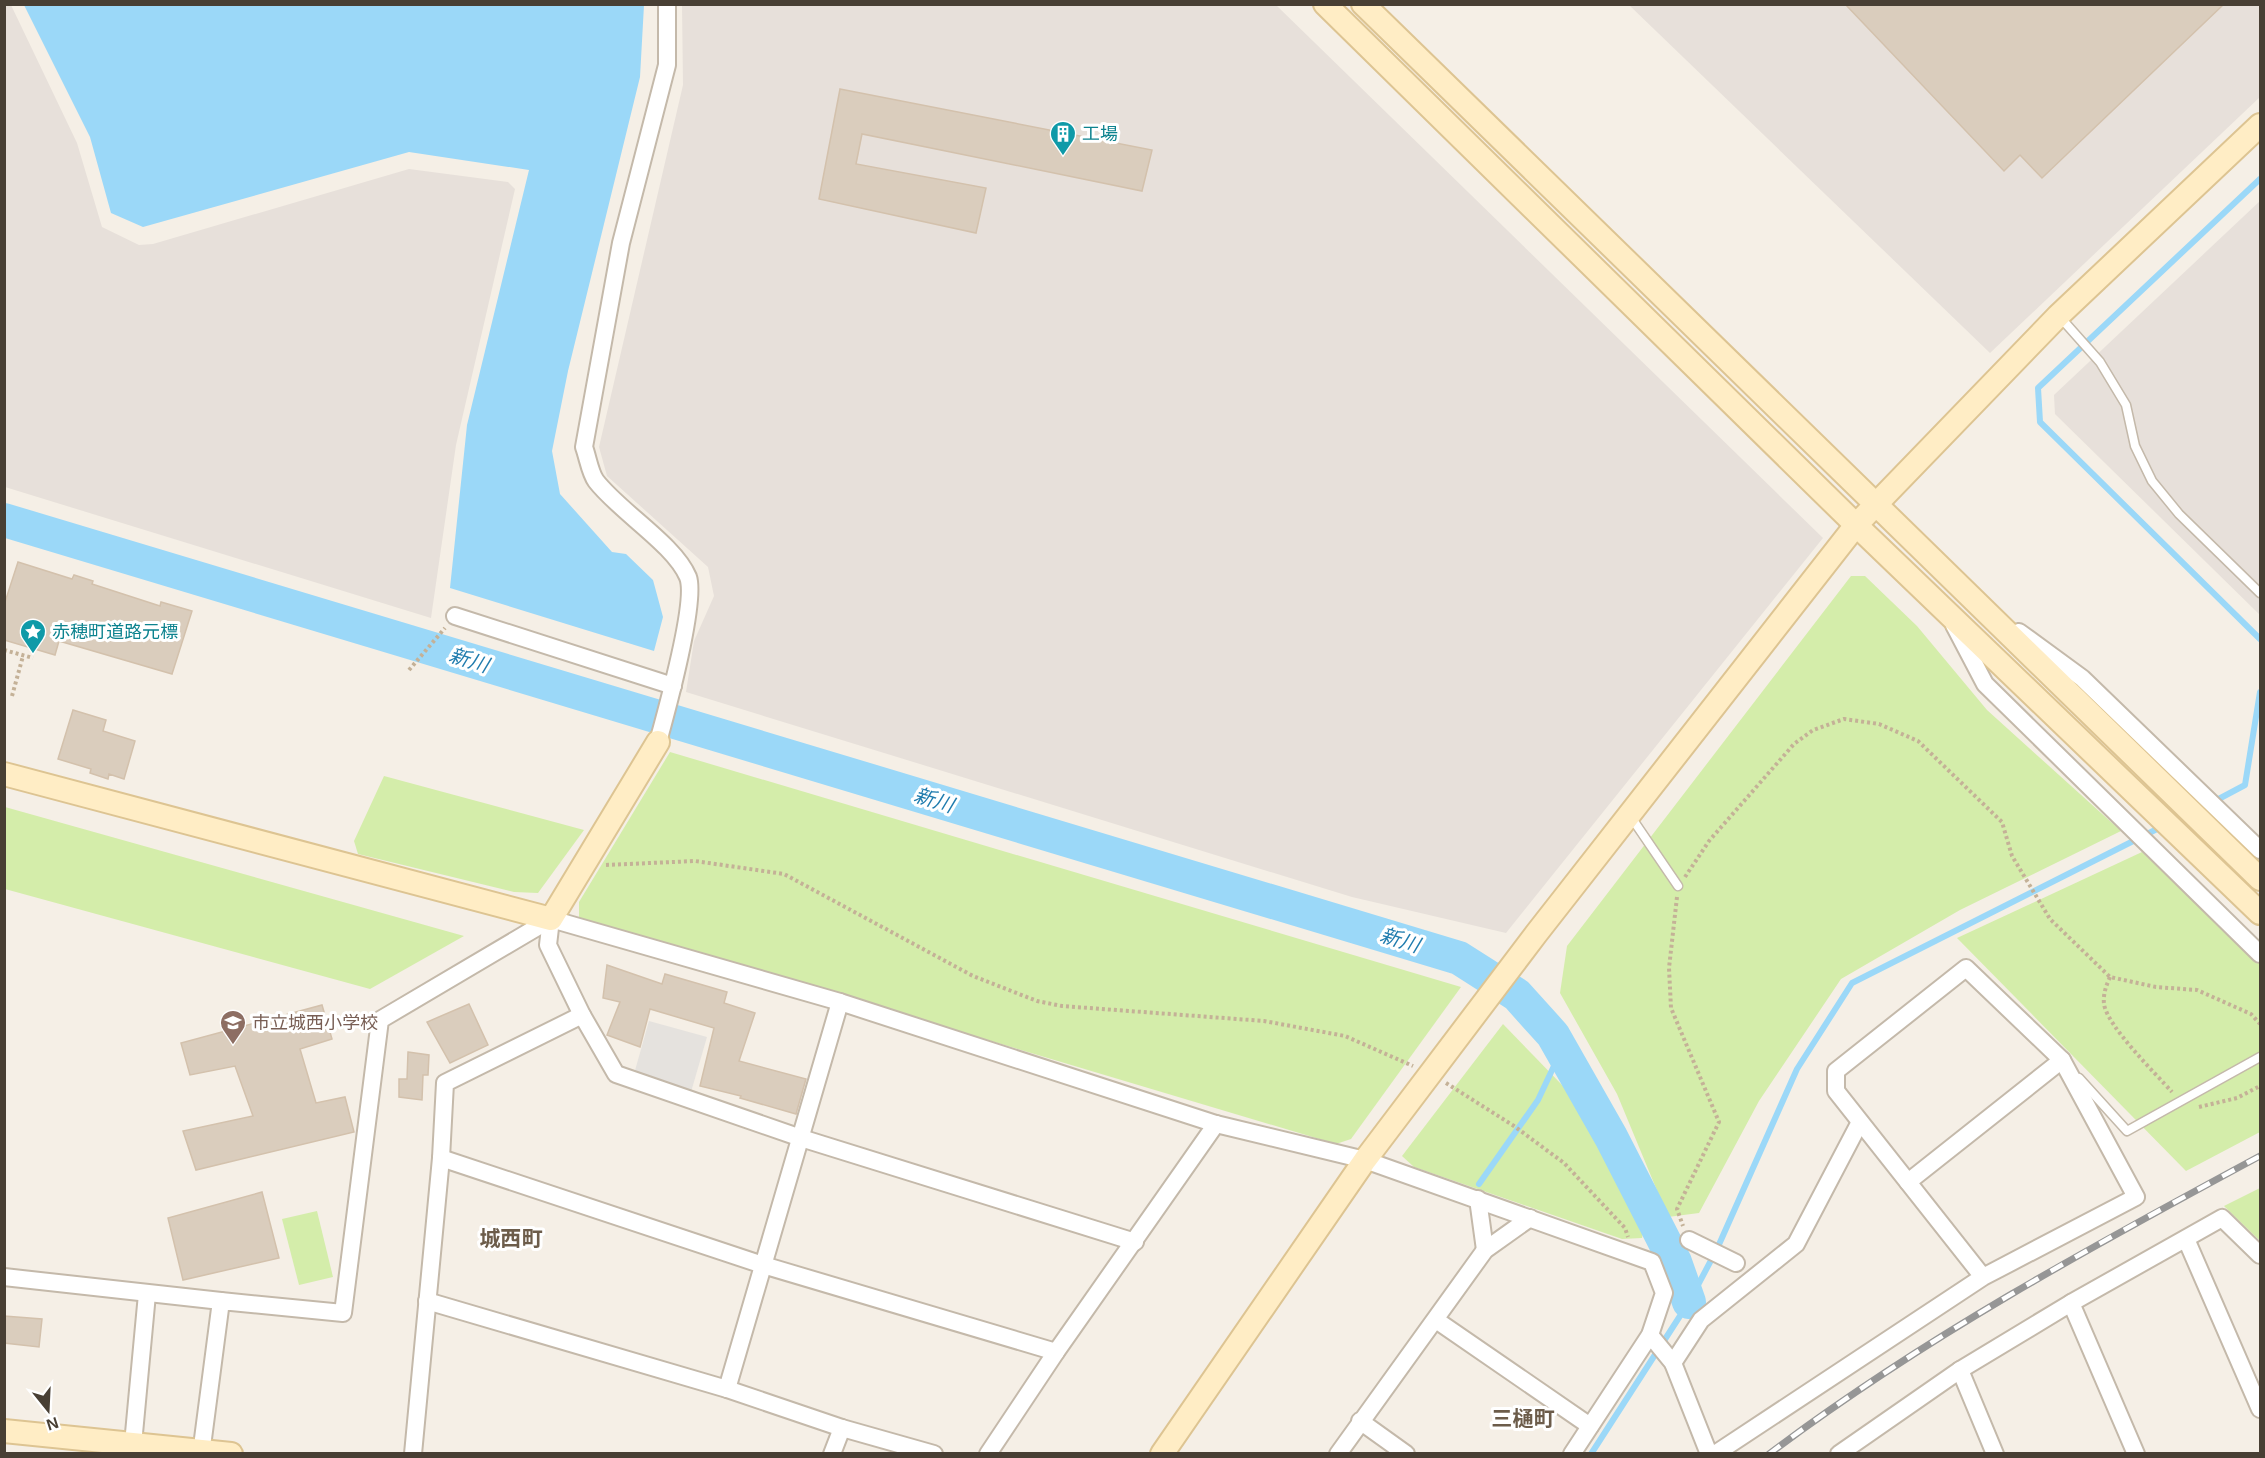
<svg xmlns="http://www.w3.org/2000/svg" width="2265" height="1458" viewBox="0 0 2265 1458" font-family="Helvetica,'Noto Sans JP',sans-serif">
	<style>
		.industrial { fill: #e7e0da }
		.green { fill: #d4edaa }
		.parking { fill: #e5e2de }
		.water { fill: #9bd8f8 }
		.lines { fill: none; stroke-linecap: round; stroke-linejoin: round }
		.stream { stroke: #9bd8f8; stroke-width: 6 }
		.river { stroke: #9bd8f8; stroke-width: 34 }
		.building { fill: #dacdbd; stroke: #d3c1ac; stroke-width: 1.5 }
		.lane-casing { stroke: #c4b9aa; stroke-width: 11 }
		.street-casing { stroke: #c4b9aa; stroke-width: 20 }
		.secondary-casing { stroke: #ddc492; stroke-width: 26 }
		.path { stroke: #c4b197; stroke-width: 4; stroke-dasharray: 3 3; stroke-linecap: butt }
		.lane { stroke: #fff; stroke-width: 8 }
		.street { stroke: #fff; stroke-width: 16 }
		.secondary { stroke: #ffedc5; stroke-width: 22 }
		.rail-casing { stroke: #969696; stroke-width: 7 }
		.rail { stroke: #fff; stroke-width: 4.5; stroke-dasharray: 14; stroke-linecap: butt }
		.labels { text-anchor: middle; stroke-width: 6; stroke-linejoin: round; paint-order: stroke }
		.culture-label { font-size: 18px; fill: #0d838f; stroke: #fff; text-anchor: start }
		.education-label { font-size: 18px; fill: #785e54; stroke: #fff; text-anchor: start }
		.water-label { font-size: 20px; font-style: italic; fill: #207cae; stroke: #fff }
		.quarter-label { font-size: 21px; font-weight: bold; fill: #6c5c4a; stroke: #fff }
	</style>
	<rect width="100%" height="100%" fill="#f5efe6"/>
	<g class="industrial">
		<path d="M 4,5 L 11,5 L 77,143 L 102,227 L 139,245 L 153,244 L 409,169 L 508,182 L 515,189 L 456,445 L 431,618 L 5,487 Z"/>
		<path d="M 682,5 L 1276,5 L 1823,538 L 1506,933 L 1352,897 L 686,692 L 694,641 L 714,596 L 708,567 L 607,476 L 599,447 L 683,85 Z"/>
		<path d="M 1629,5 L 2260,5 L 2260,97 L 1990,353 Z"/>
		<path d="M 2260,201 L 2260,615 L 2055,414 L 2054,395 Z"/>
	</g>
	<g class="green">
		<path d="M 1851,576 L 1865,576 L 1917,626 L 1987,710 L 2121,831 L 1960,910 L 1841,979 L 1759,1101 L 1699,1213 L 1668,1217 L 1617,1094 L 1560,993 L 1567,946 Z"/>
		<path d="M 670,752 L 1461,987 L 1351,1139 L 1336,1144 L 579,918 L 579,902 Z"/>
		<path d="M 384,776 L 584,830 L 538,893 L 514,892 L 358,854 L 354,841 Z"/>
		<path d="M 4,807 L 5,807 L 464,936 L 370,989 L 5,889 Z"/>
		<path d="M 2142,852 L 2260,963 L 2260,1132 L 2186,1171 L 1957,938 Z"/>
		<path d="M 1503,1024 L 1564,1087 L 1612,1160 L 1644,1224 L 1642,1238 L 1622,1239 L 1414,1167 L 1402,1156 Z"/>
		<path d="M 2260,1188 L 2260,1241 L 2224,1206 Z"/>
		<path d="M 317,1211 L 333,1277 L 299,1285 L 282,1219 Z"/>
	</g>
	<path class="parking" d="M 649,1021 L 707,1037 L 691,1092 L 634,1074 Z"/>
	<path class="water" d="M 24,5 L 644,5 L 640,77 L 568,371 L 552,451 L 560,494 L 612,552 L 626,554 L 653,580 L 663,617 L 654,651 L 450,588 L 467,425 L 529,170 L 409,152 L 143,227 L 111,213 L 90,137 Z"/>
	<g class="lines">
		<g class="stream">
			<path d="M 2260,179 L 2038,388 L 2040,422 L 2260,639"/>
			<path d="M 2213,802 L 2245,785 L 2260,692"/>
			<path d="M 1479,1184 L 1538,1100 L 1561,1051"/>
			<path d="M 1591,1454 L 1689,1302 L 1717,1249 L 1797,1069 L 1852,983 L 2163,826"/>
		</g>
		<path class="river" d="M 4,520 L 1459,958 L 1517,995 L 1553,1035 L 1611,1137 L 1675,1262 L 1689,1302"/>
	</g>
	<g class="building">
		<path d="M 1845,4 L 2224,4 L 2042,178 L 2020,155 L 2004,171 Z"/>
		<path d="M 840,89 L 1152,150 L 1142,191 L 862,134 L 856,164 L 986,188 L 976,233 L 819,199 Z"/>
		<path d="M 18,562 L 72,579 L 74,575 L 93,581 L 92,584 L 160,606 L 161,602 L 192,611 L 172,674 L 59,641 L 55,655 L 4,640 L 4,605 Z"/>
		<path d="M 73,710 L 106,720 L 103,731 L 135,741 L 124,779 L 109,774 L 108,779 L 90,773 L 91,769 L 58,759 Z"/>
		<path d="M 607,965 L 662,984 L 665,974 L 727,992 L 724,1003 L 755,1013 L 739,1061 L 806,1079 L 796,1114 L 740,1098 L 741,1096 L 700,1086 L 714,1028 L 650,1009 L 640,1047 L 607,1035 L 620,1002 L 603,998 Z"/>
		<path d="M 469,1004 L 488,1045 L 450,1063 L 427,1022 Z"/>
		<path d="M 322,1005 L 332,1039 L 300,1049 L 316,1103 L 345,1097 L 354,1132 L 196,1170 L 183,1131 L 253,1116 L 235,1066 L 190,1075 L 181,1043 Z"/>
		<path d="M 408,1052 L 429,1055 L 428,1075 L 423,1075 L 422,1100 L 399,1097 L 399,1079 L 407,1079 Z"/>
		<path d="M 262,1192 L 279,1258 L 183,1280 L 168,1218 Z"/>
		<path d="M 4,1316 L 42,1319 L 39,1347 L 4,1343 Z"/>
	</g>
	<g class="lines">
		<defs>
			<g id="lane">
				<path d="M 2060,317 L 2100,362 L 2126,405 L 2135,446 L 2152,481 L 2179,514 L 2260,593"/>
				<path d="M 1631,817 L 1678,886"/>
				<path d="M 2079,1078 L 2127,1131 L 2260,1057"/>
			</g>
			<g id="street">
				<path d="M 455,616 L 673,686"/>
				<path d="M 1954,625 L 1985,684 L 2260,954"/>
				<path d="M 2019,632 L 2082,678 L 2260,850"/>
				<path d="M 658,742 C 666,713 697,601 688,577 C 674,544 620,512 596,481 C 590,473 588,458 584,447 L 621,243 L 667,65 L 667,4"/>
				<path d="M 551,919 L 548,945 L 582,1015 L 616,1074 L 801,1138 L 1135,1242"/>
				<path d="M 441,1158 L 763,1265 L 1056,1352"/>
				<path d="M 1908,1182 L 2062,1060"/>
				<path d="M 1478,1199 L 1485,1250"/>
				<path d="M 2186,1239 L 2260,1409"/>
				<path d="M 1689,1240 L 1736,1263"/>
				<path d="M 4,1277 L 221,1301"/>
				<path d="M 427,1301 L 727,1389 L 842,1428 L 934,1454"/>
				<path d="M 2071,1303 L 2136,1454"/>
				<path d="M 1436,1320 L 1590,1426"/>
				<path d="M 1650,1335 L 1673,1363 L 1709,1454"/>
				<path d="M 1673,1363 L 1701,1320 L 1796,1244 L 1860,1122"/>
				<path d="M 1960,1370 L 1995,1454"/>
				<path d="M 727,1389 L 840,1002"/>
				<path d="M 1360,1421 L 1406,1454"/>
				<path d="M 133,1444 L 147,1294"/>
				<path d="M 201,1454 L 221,1301 L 343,1313 L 380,1020 L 551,919 L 840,1002 L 1216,1124 L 1365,1160 L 1652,1262 L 1664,1293 L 1650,1335 L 1572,1454"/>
				<path d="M 413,1454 L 441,1158 L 445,1083 L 582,1015"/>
				<path d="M 832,1454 L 842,1428"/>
				<path d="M 988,1454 L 1056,1352 L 1216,1124"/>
				<path d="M 1338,1454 L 1485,1250 L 1530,1218"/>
				<path d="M 1715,1454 L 1983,1277 L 2136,1197 L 2062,1060 L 1966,968 L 1836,1071 L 1836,1091 L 1983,1277"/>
				<path d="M 1839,1454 L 1960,1370 L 2071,1303 L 2222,1218 L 2260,1255"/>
			</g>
			<g id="secondary">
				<path d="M 1325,4 L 1856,525 L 2260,913"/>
				<path d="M 1363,4 L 2260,879"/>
				<path d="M 4,774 L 551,919 L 658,742"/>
				<path d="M 4,1431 L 231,1454"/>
				<path d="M 1162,1454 L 1365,1160 L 1536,934 L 1856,525 L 2058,316 L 2260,125"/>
			</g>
		</defs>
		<use href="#lane" class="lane-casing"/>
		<use href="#street" class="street-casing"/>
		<use href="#secondary" class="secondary-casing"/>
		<g class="path">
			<path d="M 4,650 L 33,658"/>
			<path d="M 409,670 L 445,628"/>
			<path d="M 12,696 L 23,656"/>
			<path d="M 606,865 L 695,861 L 784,874 L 973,976 L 1037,1001 L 1062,1006 L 1264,1021 L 1345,1036 L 1413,1066"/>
			<path d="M 1685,877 L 1709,841 L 1794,744 L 1813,730 L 1844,719 L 1879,724 L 1918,741 L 2002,822 L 2012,856 L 2050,919 L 2110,977 L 2156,987 L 2197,990 L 2251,1014 L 2260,1024"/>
			<path d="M 1677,897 L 1669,968 L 1671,1008 L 1719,1122 L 1677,1209 L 1683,1226"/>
			<path d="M 2110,977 C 2106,986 2103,994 2104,1004 C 2107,1026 2156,1074 2172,1092"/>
			<path d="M 1446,1083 L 1514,1126 L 1564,1163 L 1625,1228 L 1628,1237"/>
			<path d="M 2199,1107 L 2237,1098 L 2260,1086"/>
		</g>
		<use href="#lane" class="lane"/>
		<use href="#street" class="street"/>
		<use href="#secondary" class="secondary"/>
		<defs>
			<path id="rail" d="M 1769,1454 C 1923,1338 2091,1247 2260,1156"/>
		</defs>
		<use href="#rail" class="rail-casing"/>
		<use href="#rail" class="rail"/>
	</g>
	<defs>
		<symbol id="building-pin" viewBox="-11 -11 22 30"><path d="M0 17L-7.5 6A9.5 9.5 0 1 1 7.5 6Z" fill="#0f9aa8" stroke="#fff"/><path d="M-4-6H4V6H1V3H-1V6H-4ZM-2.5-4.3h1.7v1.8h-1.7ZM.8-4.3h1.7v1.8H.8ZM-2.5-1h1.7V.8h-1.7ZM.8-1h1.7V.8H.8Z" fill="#fff"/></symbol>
		<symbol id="sight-pin" viewBox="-11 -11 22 30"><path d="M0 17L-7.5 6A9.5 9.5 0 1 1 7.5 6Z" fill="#0f9aa8" stroke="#fff"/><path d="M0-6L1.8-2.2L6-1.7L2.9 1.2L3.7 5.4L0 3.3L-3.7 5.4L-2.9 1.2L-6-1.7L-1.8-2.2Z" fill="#fff"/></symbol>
		<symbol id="school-pin" viewBox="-11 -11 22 30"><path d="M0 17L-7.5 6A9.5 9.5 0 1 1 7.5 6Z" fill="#8d6e63" stroke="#fff"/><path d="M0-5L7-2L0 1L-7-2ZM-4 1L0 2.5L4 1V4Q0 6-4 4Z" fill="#fff"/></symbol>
	</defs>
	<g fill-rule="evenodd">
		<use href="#building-pin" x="1048" y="119" width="30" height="40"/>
		<use href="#sight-pin" x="18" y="617" width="30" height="40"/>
		<use href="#school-pin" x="218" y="1008" width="30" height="40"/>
	</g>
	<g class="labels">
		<g class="culture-label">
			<text x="1082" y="140">工場</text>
			<text x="52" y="638">赤穂町道路元標</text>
		</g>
		<g class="education-label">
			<text x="252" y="1029">市立城西小学校</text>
		</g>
		<g class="water-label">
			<text transform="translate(469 660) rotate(17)" y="7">新川</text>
			<text transform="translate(934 800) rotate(17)" y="7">新川</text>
			<text transform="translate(1400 940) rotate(17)" y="7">新川</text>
		</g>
		<g class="quarter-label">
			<text x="511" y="1246">城西町</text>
			<text x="1523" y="1426">三樋町</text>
		</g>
	</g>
	<rect width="2265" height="1458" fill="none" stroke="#483f34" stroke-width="12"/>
	<g transform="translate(48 1410) rotate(162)" stroke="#ffffff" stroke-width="4.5" paint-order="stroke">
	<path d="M0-4.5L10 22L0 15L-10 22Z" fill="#483f34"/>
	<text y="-9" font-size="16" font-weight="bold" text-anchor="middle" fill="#483f34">N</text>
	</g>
</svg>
